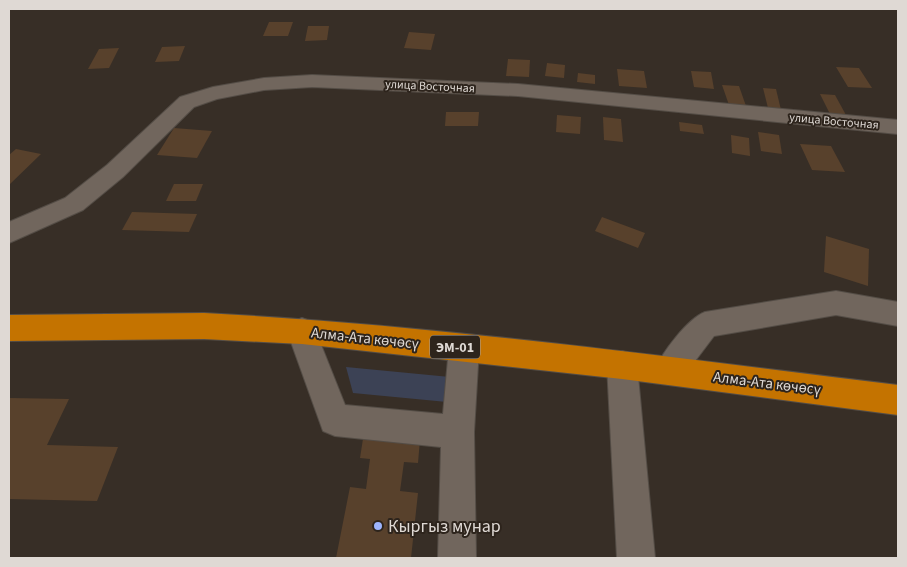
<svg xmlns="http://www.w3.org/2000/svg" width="907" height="567" viewBox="0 0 907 567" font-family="'Source Sans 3',sans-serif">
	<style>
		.green { fill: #3c4255 }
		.building { fill: #58412c }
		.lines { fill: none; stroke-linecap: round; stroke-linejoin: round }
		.minor-casing { stroke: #544d46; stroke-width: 2 }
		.highway-casing { stroke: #544d46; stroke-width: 2 }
		.minor { fill: #71665d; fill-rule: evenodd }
		.highway { fill: #c47300; fill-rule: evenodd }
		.poi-dot { fill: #9db4fd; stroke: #2d241c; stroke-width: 2 }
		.labels { text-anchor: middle; stroke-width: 4; stroke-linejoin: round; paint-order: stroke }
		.far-street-label { font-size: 12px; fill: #dfd9d4; stroke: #2d241c }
		.shield { fill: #2d241c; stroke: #aaa39d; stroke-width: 1 }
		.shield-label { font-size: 14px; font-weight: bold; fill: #dfd9d4 }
		.street-label { font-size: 15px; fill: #dfd9d4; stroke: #2d241c }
		.near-poi-label { font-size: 18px; fill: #dfd9d4; stroke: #2d241c; text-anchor: start }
	</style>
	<rect width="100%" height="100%" fill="#372e26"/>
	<path class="green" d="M 346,367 L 450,377 L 447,402 L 353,393 Z"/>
	<g class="building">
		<path d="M 269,22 L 293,22 L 288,36 L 263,36 Z"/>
		<path d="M 308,26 L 329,26 L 327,40 L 305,41 Z"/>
		<path d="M 409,32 L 435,34 L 431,50 L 404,48 Z"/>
		<path d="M 185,46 L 179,61 L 155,62 L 162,47 Z"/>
		<path d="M 119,48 L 109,68 L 88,69 L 99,49 Z"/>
		<path d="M 508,59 L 530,60 L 529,77 L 506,76 Z"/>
		<path d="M 547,63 L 565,65 L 564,78 L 545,76 Z"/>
		<path d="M 836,67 L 859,68 L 872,88 L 848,87 Z"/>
		<path d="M 617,69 L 644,71 L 647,88 L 619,86 Z"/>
		<path d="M 691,71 L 711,72 L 714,89 L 694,87 Z"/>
		<path d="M 578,73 L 595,75 L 595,84 L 577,82 Z"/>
		<path d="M 722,85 L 739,86 L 746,106 L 729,105 Z"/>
		<path d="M 763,88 L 776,89 L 781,110 L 768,108 Z"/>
		<path d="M 820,94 L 835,95 L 846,115 L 830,114 Z"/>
		<path d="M 446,112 L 479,112 L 478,126 L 445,126 Z"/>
		<path d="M 557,115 L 581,117 L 580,134 L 556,132 Z"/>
		<path d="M 603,117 L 621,119 L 623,142 L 604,140 Z"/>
		<path d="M 679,122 L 702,125 L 704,134 L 680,131 Z"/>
		<path d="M 174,128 L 212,131 L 197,158 L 157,155 Z"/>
		<path d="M 758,132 L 779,135 L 782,154 L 761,151 Z"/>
		<path d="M 731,135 L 749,138 L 750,156 L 732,153 Z"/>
		<path d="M 800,144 L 831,146 L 845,172 L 812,170 Z"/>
		<path d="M 16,149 L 41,154 L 9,185 L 9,155 Z"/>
		<path d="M 174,184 L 203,184 L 196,201 L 166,201 Z"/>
		<path d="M 132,212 L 197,214 L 189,232 L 122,230 Z"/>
		<path d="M 602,217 L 645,233 L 638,248 L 595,231 Z"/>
		<path d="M 826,236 L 869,249 L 868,286 L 824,272 Z"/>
		<path d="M 9,398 L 69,399 L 47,445 L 118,447 L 97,501 L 9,499 Z"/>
		<path d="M 367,413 L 422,416 L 418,463 L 404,462 L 400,491 L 418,493 L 411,558 L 336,558 L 350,487 L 366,489 L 370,459 L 360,458 Z"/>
	</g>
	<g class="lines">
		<defs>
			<g id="minor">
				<path d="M 312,75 L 518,84 L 898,120 L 898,134 L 518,96 L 312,87 L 264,90 L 217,99 L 194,107 L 123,177 L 83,210 L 9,243 L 9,222 L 65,198 L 107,165 L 180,97 L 213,87 L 264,78 Z"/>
				<path d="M 836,291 L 898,302 L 898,326 L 836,315 L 714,336 L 680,381 L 669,385 L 658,381 L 654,371 C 662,353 687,319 705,312 Z"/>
				<path d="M 302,318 L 312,322 L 345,405 L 443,414 L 449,348 L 453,338 L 464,335 L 475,338 L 479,348 L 474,432 L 476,558 L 438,558 L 441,447 L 335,436 L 323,431 L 287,331 L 292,322 Z"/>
				<path d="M 622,351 L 633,355 L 637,365 L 655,558 L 617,558 L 607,365 L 611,355 Z"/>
			</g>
			<path id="highway" d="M 204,313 C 436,325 667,357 898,385 L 898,415 L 622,379 L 302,344 L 204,339 L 9,341 L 9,315 Z"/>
		</defs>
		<use href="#minor" class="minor-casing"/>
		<use href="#highway" class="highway-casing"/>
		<use href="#minor" class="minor"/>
		<use href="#highway" class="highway"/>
	</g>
	<circle class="poi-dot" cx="378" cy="526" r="5"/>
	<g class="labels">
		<g class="far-street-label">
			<text transform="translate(430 86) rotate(3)" y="4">улица Восточная</text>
			<text transform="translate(834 121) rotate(5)" y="4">улица Восточная</text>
		</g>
		<rect class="shield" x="430" y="335.5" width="50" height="23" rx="4"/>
		<g class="shield-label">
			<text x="455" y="352">ЭМ-01</text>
		</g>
		<g class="street-label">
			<text transform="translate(365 338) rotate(6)" y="5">Алма-Ата көчөсү</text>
			<text transform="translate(767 383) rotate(7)" y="5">Алма-Ата көчөсү</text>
		</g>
		<g class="near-poi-label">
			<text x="388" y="532">Кыргыз мунар</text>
		</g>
	</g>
	<rect width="907" height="567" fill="none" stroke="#dfd9d4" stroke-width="20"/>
</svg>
